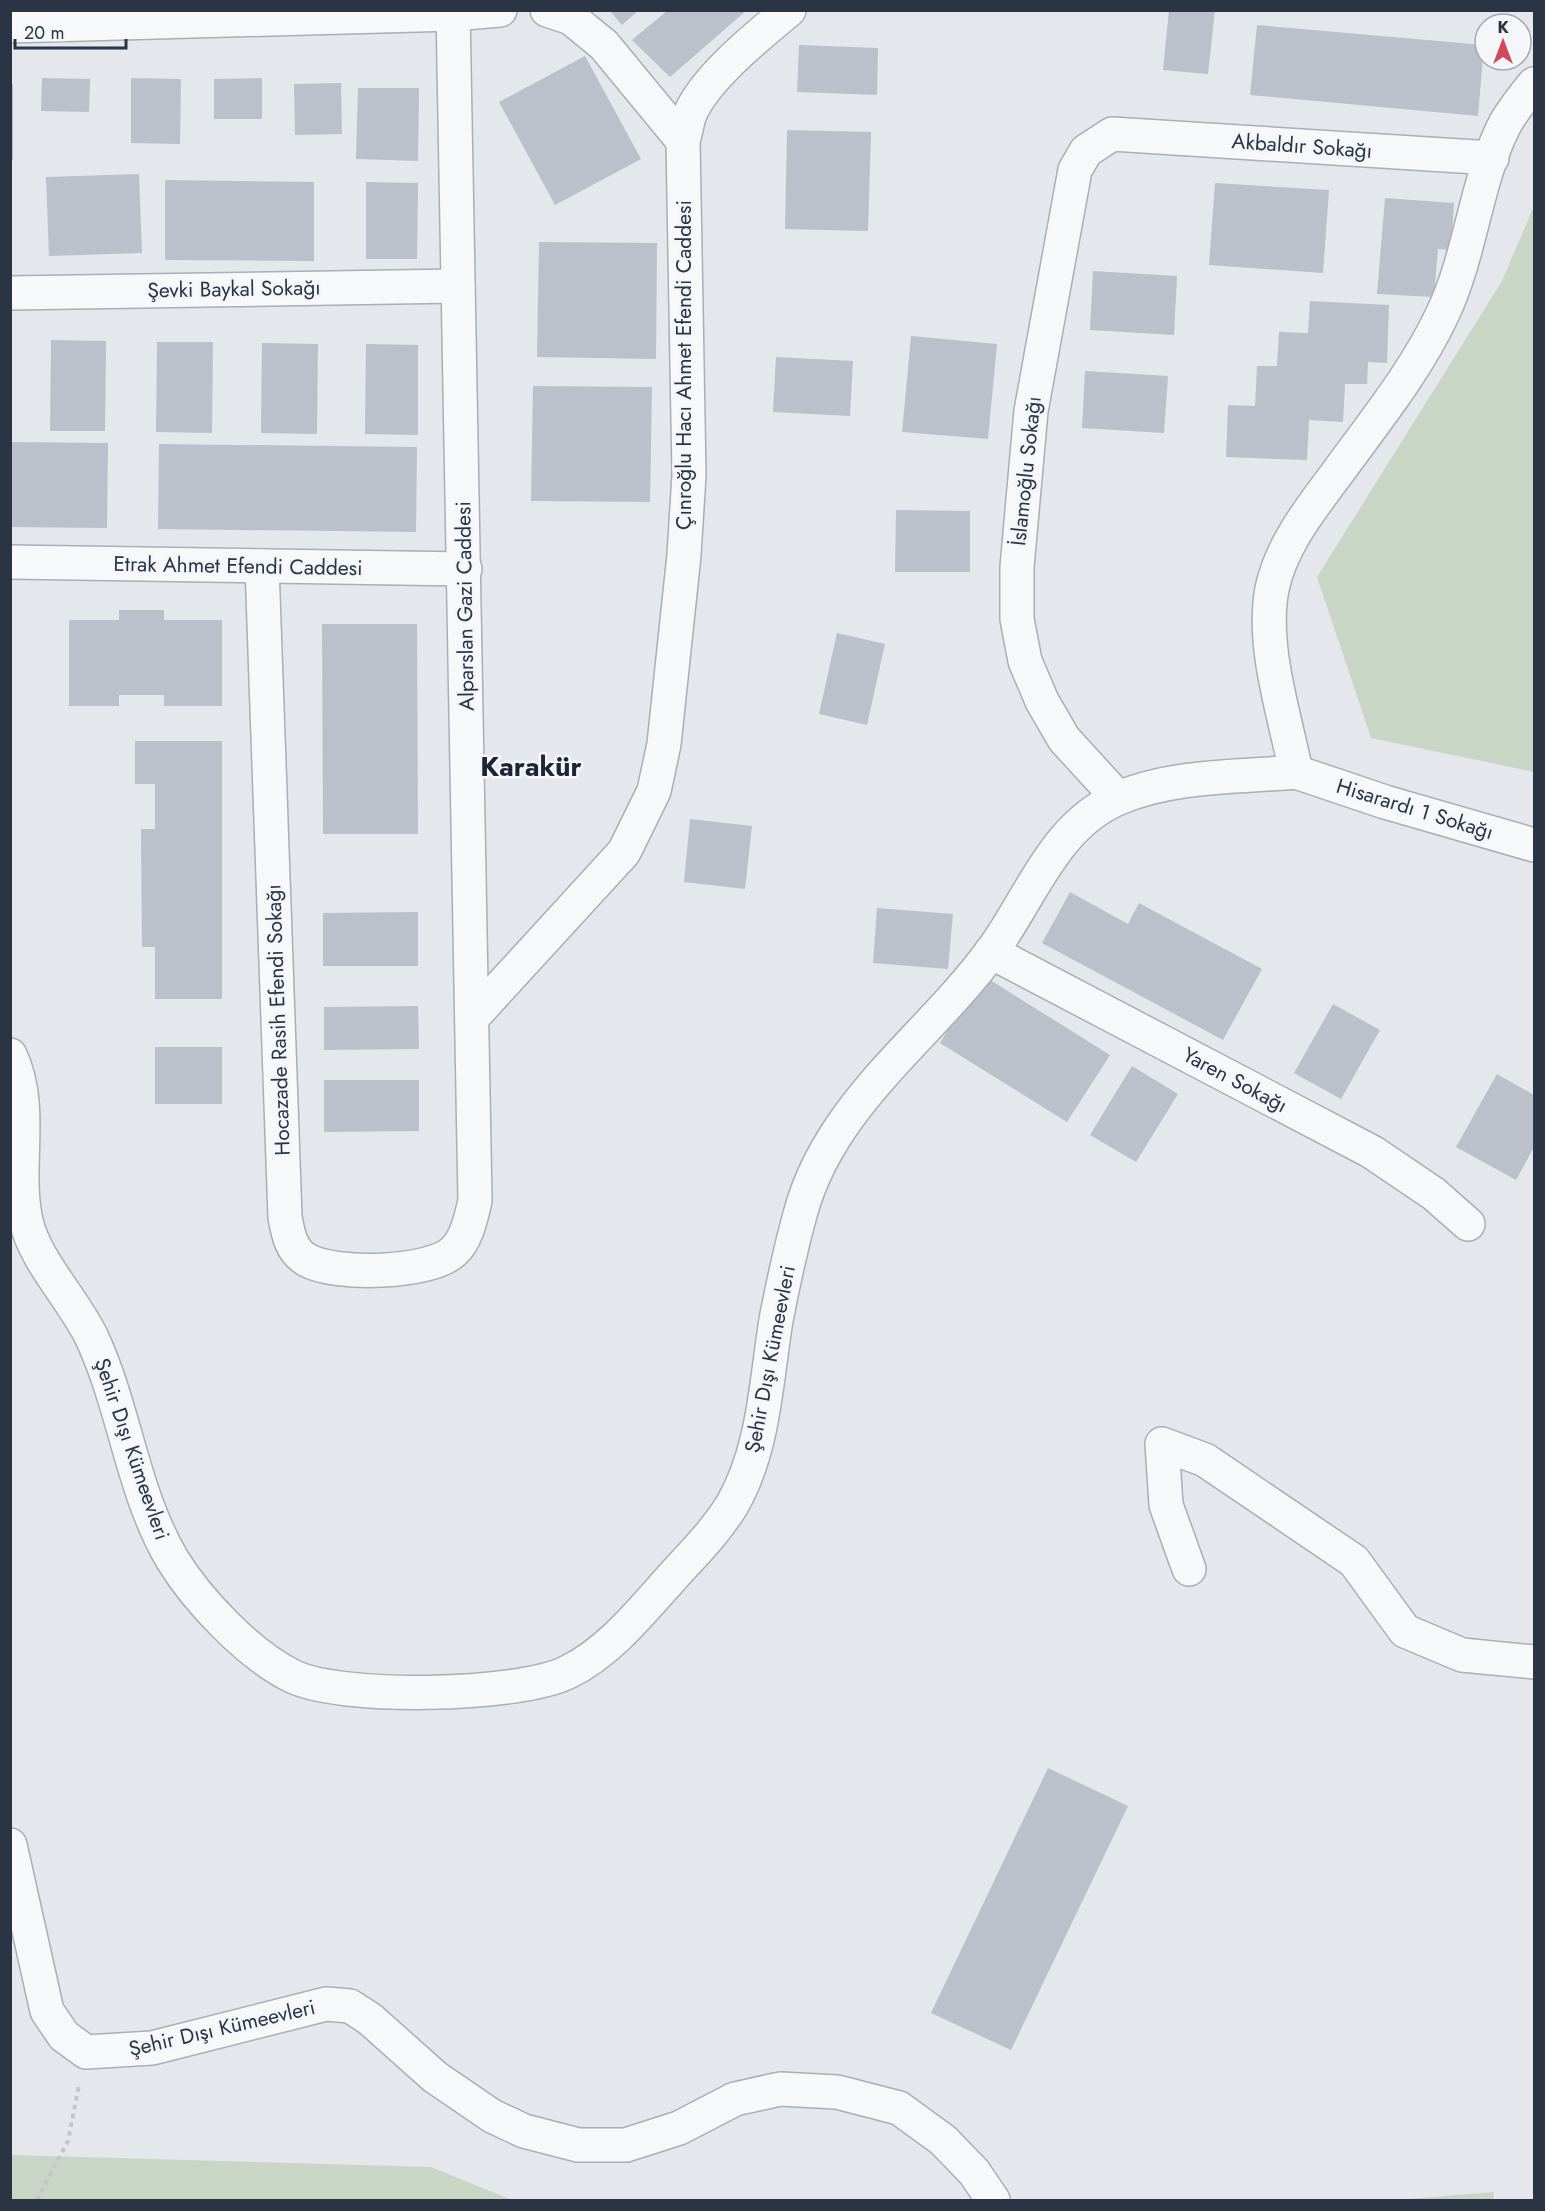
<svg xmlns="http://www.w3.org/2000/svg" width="1545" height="2211" viewBox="0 0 1545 2211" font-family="Jost,sans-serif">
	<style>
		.green { fill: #c9d6c5 }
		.building { fill: #bbc0ca }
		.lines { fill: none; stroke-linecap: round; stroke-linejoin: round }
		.minor-casing { stroke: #a9aeb7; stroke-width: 36 }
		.path { stroke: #c2c5cb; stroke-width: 4; stroke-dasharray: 4.5 4.5; stroke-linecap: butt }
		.minor { stroke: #f7f8fa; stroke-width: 33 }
		.labels { text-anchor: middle; stroke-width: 5; stroke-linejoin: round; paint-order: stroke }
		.street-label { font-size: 21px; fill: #2b3445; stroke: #f4f6f9 }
		.district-label { font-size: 27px; font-weight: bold; fill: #1d2536; stroke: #f4f6f9 }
	</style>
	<rect width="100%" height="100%" fill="#e4e7ec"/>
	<g class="green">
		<path d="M 1534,206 L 1534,772 L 1371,738 L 1317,577 L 1502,281 Z"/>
		<path d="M 11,2155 L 431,2167 L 512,2200 L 11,2200 Z"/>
		<path d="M 1494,2192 L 1493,2200 L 1396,2200 Z"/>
	</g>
	<g class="building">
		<path d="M 609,10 L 639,10 L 622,25 Z"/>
		<path d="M 668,10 L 747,10 L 670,77 L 632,40 Z"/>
		<path d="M 1169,10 L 1215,10 L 1208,74 L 1163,70 Z"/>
		<path d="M 1257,25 L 1484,45 L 1478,116 L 1250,95 Z"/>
		<path d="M 799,45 L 878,48 L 877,95 L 797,92 Z"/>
		<path d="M 585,56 L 641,159 L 555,205 L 499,102 Z"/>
		<path d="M 42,78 L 90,79 L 89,112 L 41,111 Z"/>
		<path d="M 131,78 L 181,79 L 180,144 L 131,143 Z"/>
		<path d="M 262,78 L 262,119 L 214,119 L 214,79 Z"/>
		<path d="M 341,83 L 342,134 L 295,135 L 294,84 Z"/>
		<rect x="10" y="84" width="3" height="76"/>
		<path d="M 358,88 L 419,88 L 418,161 L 356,159 Z"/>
		<path d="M 787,130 L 871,132 L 868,231 L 785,229 Z"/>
		<path d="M 139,174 L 142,253 L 49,256 L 46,177 Z"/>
		<path d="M 165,180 L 314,182 L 314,261 L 165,260 Z"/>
		<path d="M 366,182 L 418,183 L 417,259 L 366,259 Z"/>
		<path d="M 1215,183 L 1329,190 L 1323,273 L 1209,265 Z"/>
		<path d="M 1385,198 L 1454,203 L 1451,250 L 1438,249 L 1434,297 L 1377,294 Z"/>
		<path d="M 539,242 L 657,243 L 656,359 L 537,357 Z"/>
		<path d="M 1093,271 L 1177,276 L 1174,335 L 1090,330 Z"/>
		<path d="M 1310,301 L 1389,305 L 1387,363 L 1368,362 L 1367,384 L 1345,384 L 1343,422 L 1309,420 L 1307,460 L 1226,457 L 1228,405 L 1255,406 L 1257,366 L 1277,366 L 1279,332 L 1308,333 Z"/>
		<path d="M 911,336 L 997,344 L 988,439 L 902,432 Z"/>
		<path d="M 51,340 L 106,341 L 105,431 L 50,431 Z"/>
		<path d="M 157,342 L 213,342 L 212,433 L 156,432 Z"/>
		<path d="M 262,343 L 318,344 L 317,434 L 261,433 Z"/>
		<path d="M 366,344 L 418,345 L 418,435 L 365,434 Z"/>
		<path d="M 776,357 L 853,361 L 850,416 L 773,412 Z"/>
		<path d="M 1085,371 L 1168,376 L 1164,433 L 1082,428 Z"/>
		<path d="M 533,386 L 652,387 L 650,502 L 531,501 Z"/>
		<path d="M 10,442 L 108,443 L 107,528 L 10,527 Z"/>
		<path d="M 159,444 L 417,447 L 416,532 L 158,529 Z"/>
		<path d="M 896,510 L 970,511 L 970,572 L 895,572 Z"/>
		<path d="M 119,610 L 164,610 L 164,620 L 222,620 L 222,706 L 164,706 L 164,695 L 119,695 L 119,706 L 69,706 L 69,620 L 119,620 Z"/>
		<path d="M 322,624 L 417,624 L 418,834 L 323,834 Z"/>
		<path d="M 837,633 L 885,644 L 867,725 L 819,714 Z"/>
		<path d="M 135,741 L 222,741 L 222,999 L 155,999 L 155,947 L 142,947 L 141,829 L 155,829 L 155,784 L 135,784 Z"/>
		<path d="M 690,819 L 752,826 L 745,889 L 684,882 Z"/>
		<path d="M 1070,892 L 1128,924 L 1139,903 L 1262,969 L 1223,1040 L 1042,943 Z"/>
		<path d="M 877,908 L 953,914 L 948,969 L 873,963 Z"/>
		<path d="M 418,912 L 418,966 L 323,966 L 323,913 Z"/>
		<path d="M 982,975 L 1110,1055 L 1067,1122 L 940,1043 Z"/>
		<path d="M 1333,1004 L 1380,1030 L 1341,1099 L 1294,1073 Z"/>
		<path d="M 418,1006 L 419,1049 L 324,1050 L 324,1007 Z"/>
		<rect x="155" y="1047" width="67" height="57"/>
		<path d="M 1132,1066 L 1178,1094 L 1136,1162 L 1090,1135 Z"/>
		<path d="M 1497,1074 L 1534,1095 L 1534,1147 L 1516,1180 L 1456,1147 Z"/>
		<path d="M 324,1080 L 419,1080 L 419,1131 L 324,1132 Z"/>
		<path d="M 1048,1768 L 1128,1806 L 1011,2050 L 931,2013 Z"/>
	</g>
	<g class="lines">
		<defs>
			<g id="minor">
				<path d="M 547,10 L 571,18 L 604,45 L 683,141"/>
				<path d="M 10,26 L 453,14 L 500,10"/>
				<path d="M 10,293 L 458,286"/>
				<path d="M 10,562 L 465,569"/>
				<path d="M 262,566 L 285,1217 C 288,1234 291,1251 307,1260 C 335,1276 431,1274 454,1251 C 467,1239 471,1217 475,1201 L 453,10"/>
				<path d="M 1296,772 L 1385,802 L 1534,845"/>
				<path d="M 1118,798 L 1064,739 L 1042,701 L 1025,661 L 1017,619 L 1017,567 L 1031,411 L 1075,170 L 1086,151 L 1112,134 L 1492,158"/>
				<path d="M 991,952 L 1372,1152 L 1434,1194 L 1468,1224"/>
				<path d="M 472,1018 L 624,852 L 654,791 L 664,744 L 684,555 L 689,475 L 683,141 C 686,132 687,122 690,114 C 705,78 759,35 789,10"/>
				<path d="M 10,1055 C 35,1107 14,1166 26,1221 C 35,1261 74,1300 92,1338 C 125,1409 132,1491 172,1559 C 197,1600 248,1654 292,1676 C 340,1700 518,1697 568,1672 C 611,1651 643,1609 675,1574 C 695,1552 716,1531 732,1505 C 764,1450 766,1382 776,1320 C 783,1284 791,1247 801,1211 C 831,1103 929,1037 992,951 C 1031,898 1054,825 1119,798 C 1173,775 1238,777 1296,772 C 1285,716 1261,646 1272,589 C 1281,545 1312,507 1338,472 C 1375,421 1416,371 1443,313 C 1471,254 1476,180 1505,124 C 1513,110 1524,96 1534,84"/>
				<path d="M 1189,1569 L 1166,1505 L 1162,1444 L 1205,1460 L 1354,1561 L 1405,1631 L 1462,1655 L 1534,1662"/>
				<path d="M 10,1845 L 47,2011 L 64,2036 L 86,2052 L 152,2048 L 326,2004 L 350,2006 L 370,2019 L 435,2077 L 492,2116 L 524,2131 L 578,2145 L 626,2145 L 679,2128 L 735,2099 L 780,2089 L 837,2092 L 899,2108 L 943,2140 L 974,2172 L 993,2200"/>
			</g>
		</defs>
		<use href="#minor" class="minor-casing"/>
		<path class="path" d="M 37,2200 L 68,2141 L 79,2085"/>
		<use href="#minor" class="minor"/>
	</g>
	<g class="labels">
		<g class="street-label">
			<text transform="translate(1302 146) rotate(4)" y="7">Akbaldır Sokağı</text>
			<text transform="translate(234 289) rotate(-1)" y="7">Şevki Baykal Sokağı</text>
			<text transform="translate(684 365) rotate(-90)" y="7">Çınroğlu Hacı Ahmet Efendi Caddesi</text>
			<text transform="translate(1026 471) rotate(-84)" y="7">İslamoğlu Sokağı</text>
			<text transform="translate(238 566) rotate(1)" y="7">Etrak Ahmet Efendi Caddesi</text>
			<text transform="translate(465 606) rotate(-91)" y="7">Alparslan Gazi Caddesi</text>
			<text transform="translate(1415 809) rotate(17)" y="7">Hisarardı 1 Sokağı</text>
			<text transform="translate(278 1020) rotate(-92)" y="7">Hocazade Rasih Efendi Sokağı</text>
			<text transform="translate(1235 1080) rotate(28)" y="7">Yaren Sokağı</text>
			<text transform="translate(770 1359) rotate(-79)" y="7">Şehir Dışı Kümeevleri</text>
			<text transform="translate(132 1449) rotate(71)" y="7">Şehir Dışı Kümeevleri</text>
			<text transform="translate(222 2028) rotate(-13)" y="7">Şehir Dışı Kümeevleri</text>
		</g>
		<g class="district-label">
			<text x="531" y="776">Karakür</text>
		</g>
	</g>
	<rect width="1545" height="2211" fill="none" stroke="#2b3445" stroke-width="24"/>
	<g transform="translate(1503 42)"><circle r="28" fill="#f4f6f9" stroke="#a4a8b1" stroke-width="1.5"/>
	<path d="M0-4.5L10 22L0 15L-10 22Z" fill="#d1495b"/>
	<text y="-9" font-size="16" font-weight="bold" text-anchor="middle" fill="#2b3445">K</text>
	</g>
	<path d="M15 39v9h111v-9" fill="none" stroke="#2b3445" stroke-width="3"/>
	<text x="24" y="39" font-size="18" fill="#2b3445" stroke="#f4f6f9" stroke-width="4.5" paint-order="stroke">20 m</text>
</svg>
